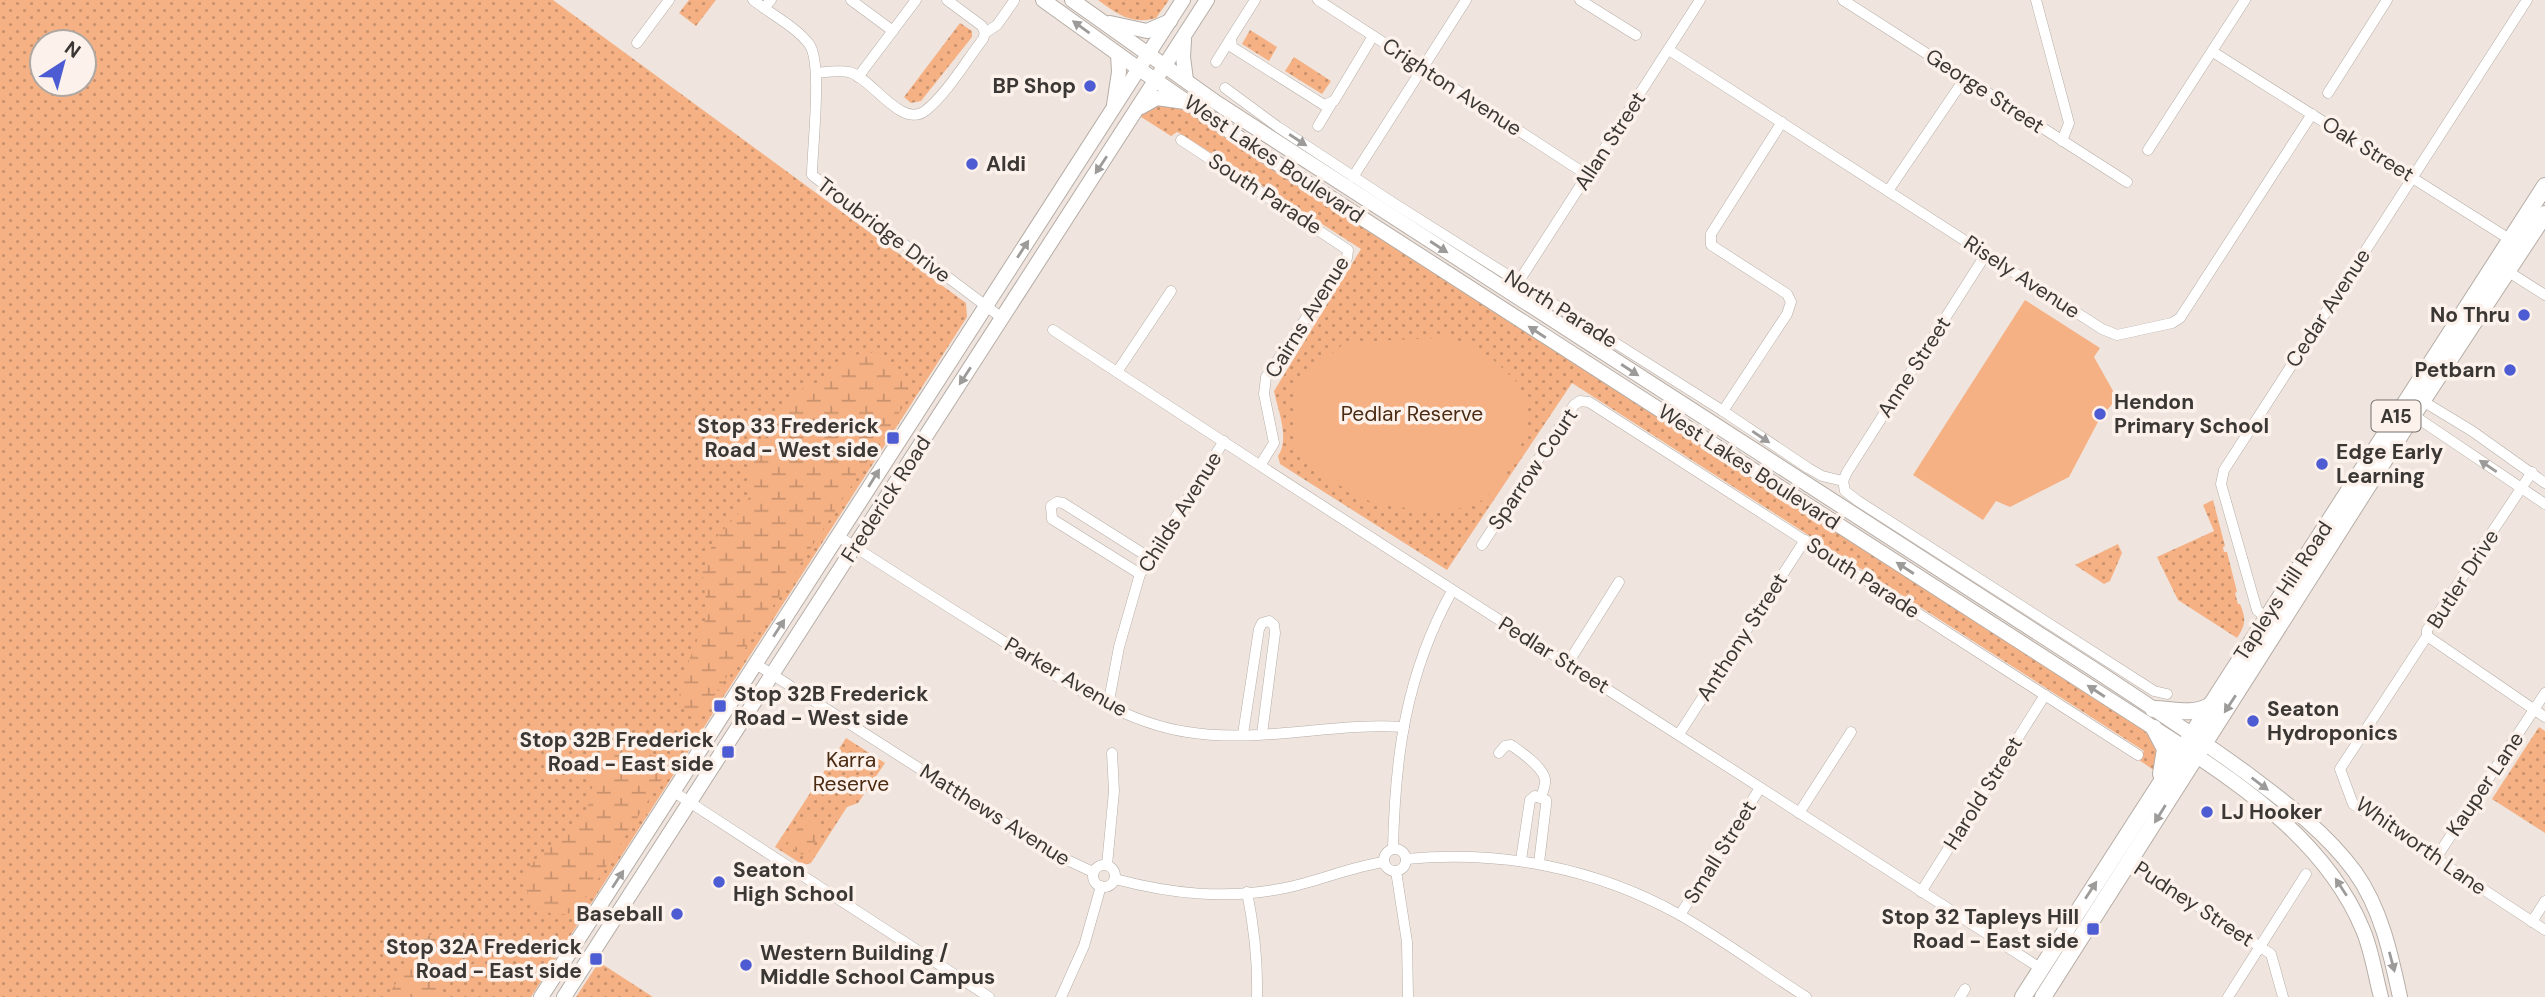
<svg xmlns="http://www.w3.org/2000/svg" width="2545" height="997" viewBox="0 0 2545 997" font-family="'DM Sans',sans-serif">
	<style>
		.grass { fill: url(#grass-dots); fill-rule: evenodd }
		.wetland { fill: url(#wetland-marsh) }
		.pitch { fill: #f5b184 }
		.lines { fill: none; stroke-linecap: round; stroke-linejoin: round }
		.minor-casing { stroke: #b6ada6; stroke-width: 11 }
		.secondary-casing { stroke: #b6ada6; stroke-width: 16 }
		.primary-casing { stroke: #b6ada6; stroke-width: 18 }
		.minor { stroke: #fff; stroke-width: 10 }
		.secondary { stroke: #fff; stroke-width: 14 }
		.primary { stroke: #fff; stroke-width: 16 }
		.oneway { fill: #9d9b9a }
		.poi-dot { fill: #4d5cd2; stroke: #fcf2eb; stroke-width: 2.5 }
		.labels { text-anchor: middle; stroke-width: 7; stroke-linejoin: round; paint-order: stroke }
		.shield { fill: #fcf2eb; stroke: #756f6b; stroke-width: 2 }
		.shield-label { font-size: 19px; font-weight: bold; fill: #3b3734 }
		.poi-label { font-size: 21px; font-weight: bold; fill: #3b3734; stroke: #fcf2eb; text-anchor: end }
		.street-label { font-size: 21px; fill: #3b3734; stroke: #fcf2eb }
		.park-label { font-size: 21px; fill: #4b2b13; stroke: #fcf2eb }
	</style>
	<defs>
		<pattern id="grass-dots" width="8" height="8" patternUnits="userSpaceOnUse" patternTransform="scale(1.75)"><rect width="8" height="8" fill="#f5b184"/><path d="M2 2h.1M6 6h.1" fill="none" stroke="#c8916d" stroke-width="1.8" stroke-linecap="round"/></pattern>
		<pattern id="wetland-marsh" width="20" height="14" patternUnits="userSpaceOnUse" patternTransform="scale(1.75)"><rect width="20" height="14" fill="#f5b184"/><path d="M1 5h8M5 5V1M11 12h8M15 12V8" fill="none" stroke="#c8916d"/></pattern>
	</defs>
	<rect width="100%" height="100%" fill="#efe5de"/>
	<g class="grass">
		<path d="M 0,0 L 553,0 L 966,303 L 967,317 L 531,997 L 0,997 ZM 42,42 L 84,42 L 84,84 L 42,84 Z"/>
		<path d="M 689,0 L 716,0 L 696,26 L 679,13 Z"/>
		<path d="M 1098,0 L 1169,0 L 1156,18 C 1132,25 1117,14 1098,0 Z"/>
		<path d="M 960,23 L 972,31 L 972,37 L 921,101 L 911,103 L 904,97 Z"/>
		<path d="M 1250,30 L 1277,47 L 1269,61 L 1242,44 Z"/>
		<path d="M 1294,57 L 1331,81 L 1322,94 L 1285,71 Z"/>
		<path d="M 1173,104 L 1186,109 L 1772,489 L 1770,493 L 1788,505 L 1791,501 L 2141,727 L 2159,748 L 2155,771 L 2139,760 L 2144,751 L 1572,383 L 1447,570 L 1280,464 L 1278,456 C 1290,438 1278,411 1274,391 L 1361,249 L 1183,135 L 1177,132 L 1171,136 L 1138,115 L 1148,106 Z"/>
		<path d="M 2213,500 L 2225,546 L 2223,547 L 2224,552 L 2227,552 L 2237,592 L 2235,593 L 2238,604 L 2240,604 C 2246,618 2246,625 2237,638 L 2178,600 L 2157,557 L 2214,531 L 2203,505 Z"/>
		<path d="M 2118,544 L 2122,553 L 2110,581 L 2104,584 L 2075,565 Z"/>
		<path d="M 2539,727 L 2545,731 L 2545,833 L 2492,799 Z"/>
		<path d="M 846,738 L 885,763 L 858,803 L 847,807 L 811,863 L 803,865 L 775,847 Z"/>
		<path d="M 599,962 L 653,997 L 576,997 Z"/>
	</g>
	<g class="wetland">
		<path d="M 876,352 C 899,366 912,376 905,404 L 703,713 L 697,716 L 687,713 L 679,700 L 681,681 L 708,613 L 702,574 L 708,556 L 714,540 L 746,505 L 751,489 L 751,468 L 756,449 L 780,420 L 790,402 L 803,388 L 819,382 L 835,370 L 846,356 Z"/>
		<path d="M 627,731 L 637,734 L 662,770 L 662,779 L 588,895 L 570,913 L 556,917 C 542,908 520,896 526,877 C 535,846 573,841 585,814 C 599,779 586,752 627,731 Z"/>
		<path d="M 804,818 L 822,830 L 806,857 L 787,845 Z"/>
		<path d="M 456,927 L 479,942 L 481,952 L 475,960 L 443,982 L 440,997 L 389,997 L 391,991 L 424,938 L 438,931 Z"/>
	</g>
	<g class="pitch">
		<path d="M 2025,300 L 2100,348 L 2094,357 L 2117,398 L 2099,420 L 2069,477 L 2010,507 L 1996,501 L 1983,520 L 1913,475 Z"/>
		<path d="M 1446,338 L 1472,346 L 1496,362 L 1517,382 L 1527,403 L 1523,441 L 1502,483 L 1476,505 L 1452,510 L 1423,510 L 1375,504 L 1333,482 L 1300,458 L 1293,434 L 1297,387 L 1305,376 L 1341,346 L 1390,340 Z"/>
	</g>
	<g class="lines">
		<defs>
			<g id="minor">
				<path d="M 753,0 C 771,14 796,27 809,44 C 823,62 812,149 812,175 L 1002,318"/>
				<path d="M 851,0 L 893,31"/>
				<path d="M 947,0 L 982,26 L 985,33"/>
				<path d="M 1255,0 L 1231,38 L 1232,47 L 1324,105 L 1334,101 L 1373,36"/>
				<path d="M 1318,0 L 1587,175"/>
				<path d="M 1580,0 L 1636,35"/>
				<path d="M 1843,0 L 2127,182"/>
				<path d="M 2036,0 L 2069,123 L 2062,141"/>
				<path d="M 764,8 L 771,0"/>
				<path d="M 637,43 L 669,0"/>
				<path d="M 1669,50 L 2102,329 L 2117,335 L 2172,323 L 2180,318 L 2312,114"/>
				<path d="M 2213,52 L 2514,242"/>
				<path d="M 1216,62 L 1231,38"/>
				<path d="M 816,73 C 826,72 839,70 849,72 C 871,77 901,129 925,111 C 946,95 966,61 983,39 L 985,33 L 997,25 L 1014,1"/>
				<path d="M 858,77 L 916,0"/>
				<path d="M 1225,88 L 1278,127 L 1395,204 L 1723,411 L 1808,468 L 1822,476 L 1843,481"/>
				<path d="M 2328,93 L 2387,0"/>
				<path d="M 1318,126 L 1333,101"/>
				<path d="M 1181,140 L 1348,250 L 1347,258 L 1266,377 L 1264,394 L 1274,443 L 1261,464"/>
				<path d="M 2148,150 L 2245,0"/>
				<path d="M 1353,177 L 1466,0"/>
				<path d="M 1888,191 L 1965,78"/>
				<path d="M 2504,269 L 2545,295"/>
				<path d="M 1519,281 L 1700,0"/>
				<path d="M 1053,330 C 1381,547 1714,756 2043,970"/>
				<path d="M 1117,372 L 1171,291"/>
				<path d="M 2421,400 L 2472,431 L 2545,483"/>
				<path d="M 1723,411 L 1787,314 L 1791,302 L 1787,294 L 1711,245 L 1711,234 L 1782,122"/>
				<path d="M 2411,411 L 2413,415 L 2545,504"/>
				<path d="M 2532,472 L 2427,630 L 2427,636 L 2545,717"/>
				<path d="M 1843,481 L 1845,491 L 1858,501 L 2154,691 L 2167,694"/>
				<path d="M 1843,481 L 1847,472 L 1986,254"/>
				<path d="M 838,536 C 890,570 942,603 995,636 C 1054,674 1116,721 1187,732 C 1259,744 1332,722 1404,727"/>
				<path d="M 1482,545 L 1574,405 L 1580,401 L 1589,402 L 2138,755"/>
				<path d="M 1140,574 L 1052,519 L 1051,506 L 1057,502 L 1063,503 L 1150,558"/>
				<path d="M 2270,622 L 2257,610 L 2221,484 L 2224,470 L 2527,0"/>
				<path d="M 2427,636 L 2340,769 L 2353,804 L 2545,930"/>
				<path d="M 1568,663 L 1619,582"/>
				<path d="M 756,664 L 1050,852 L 1093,872"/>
				<path d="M 1108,706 L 1119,647 L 1140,574 L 1224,441"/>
				<path d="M 1243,734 L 1259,629 L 1262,623 L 1269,621 L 1274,625 L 1275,633 L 1262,734"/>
				<path d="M 1679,734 L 1805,540"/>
				<path d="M 1499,753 L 1505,746 L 1511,745 C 1521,752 1542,766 1545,779 C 1546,785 1543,791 1541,797"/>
				<path d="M 674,792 L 989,997"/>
				<path d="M 1799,813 L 1851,732"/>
				<circle cx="1395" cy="860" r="11"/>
				<path d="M 1393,849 C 1395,755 1406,674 1452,591"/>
				<path d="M 2436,858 L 2545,693"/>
				<path d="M 1406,859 C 1502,850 1596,868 1680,915 C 1723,940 1764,970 1806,997"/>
				<path d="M 1521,860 L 1530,800 L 1535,796 L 1546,800 L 1546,805 L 1539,863"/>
				<path d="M 2127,860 L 2271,954 L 2283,997"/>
				<circle cx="1104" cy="876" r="11"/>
				<path d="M 1107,865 L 1114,791 L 1112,753"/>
				<path d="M 1396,871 L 1407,942 L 1408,997"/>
				<path d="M 1115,879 C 1172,894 1226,900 1285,888 C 1319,881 1350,867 1384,862"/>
				<path d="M 1247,892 C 1254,927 1258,961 1257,997"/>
				<path d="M 1921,892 L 2045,695"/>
				<path d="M 1680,915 L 1760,788"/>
				<path d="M 2532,922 L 2545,901"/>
				<path d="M 1061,997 L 1084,946 L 1101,886"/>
				<path d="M 1960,997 L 1965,989"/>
				<path d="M 2228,997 L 2306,874"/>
			</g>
			<g id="secondary">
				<path d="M 1043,0 L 1132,64 L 1264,155 L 2174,741 C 2249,790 2328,845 2363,930 C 2372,951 2375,975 2381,997"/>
				<path d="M 1072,0 L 1217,103 L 2095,670 C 2145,703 2196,736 2245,772 C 2285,802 2325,831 2355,872 C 2381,908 2391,955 2400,997"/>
				<path d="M 1110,23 L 1147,31 L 1170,21"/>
				<path d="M 1184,40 L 1183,57 L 1186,80"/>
				<path d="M 1114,105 L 1119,72 L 1118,54"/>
				<path d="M 1141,107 L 1157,98 L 1185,102"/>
				<path d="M 541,997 L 1183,0"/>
				<path d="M 564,997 L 1207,0"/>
			</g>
			<g id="primary">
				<path d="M 2153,709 C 2173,709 2191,716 2209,706"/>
				<path d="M 2154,728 L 2165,749 L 2161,774"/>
				<path d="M 2023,997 L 2545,186"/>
				<path d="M 2043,997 L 2413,415 L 2545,214"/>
			</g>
		</defs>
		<use href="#minor" class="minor-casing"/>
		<use href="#secondary" class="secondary-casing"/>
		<use href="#primary" class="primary-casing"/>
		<use href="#minor" class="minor"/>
		<use href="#secondary" class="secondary"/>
		<use href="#primary" class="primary"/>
	</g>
	<defs><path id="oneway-solid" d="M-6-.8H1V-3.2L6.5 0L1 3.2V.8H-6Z" transform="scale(1.75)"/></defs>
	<g class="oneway">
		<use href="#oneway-solid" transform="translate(1081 27) rotate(-144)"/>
		<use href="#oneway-solid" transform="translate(1298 140) rotate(33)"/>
		<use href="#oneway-solid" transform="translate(1101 165) rotate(124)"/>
		<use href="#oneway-solid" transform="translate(1439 247) rotate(33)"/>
		<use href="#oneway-solid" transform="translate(1023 249) rotate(-57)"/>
		<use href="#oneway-solid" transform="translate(1537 332) rotate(-147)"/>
		<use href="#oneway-solid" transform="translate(1630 370) rotate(33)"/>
		<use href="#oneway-solid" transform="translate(965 376) rotate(123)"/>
		<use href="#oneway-solid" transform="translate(1761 437) rotate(34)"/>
		<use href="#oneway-solid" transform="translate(2488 466) rotate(-146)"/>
		<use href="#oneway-solid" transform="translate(874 478) rotate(-58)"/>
		<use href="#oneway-solid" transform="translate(1905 568) rotate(-147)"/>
		<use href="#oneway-solid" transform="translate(779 628) rotate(-57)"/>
		<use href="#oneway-solid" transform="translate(2096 691) rotate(-147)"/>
		<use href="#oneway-solid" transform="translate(2230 704) rotate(123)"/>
		<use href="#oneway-solid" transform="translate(2260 784) rotate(37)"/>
		<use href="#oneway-solid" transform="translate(2160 814) rotate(122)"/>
		<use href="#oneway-solid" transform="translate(618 879) rotate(-57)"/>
		<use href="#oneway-solid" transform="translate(2341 887) rotate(-123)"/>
		<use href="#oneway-solid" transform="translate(2091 890) rotate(-57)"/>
		<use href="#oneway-solid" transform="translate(2392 962) rotate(75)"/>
	</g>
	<g class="poi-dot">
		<circle cx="1090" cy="86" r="7"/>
		<circle cx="972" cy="164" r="7"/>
		<circle cx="2524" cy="315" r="7"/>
		<circle cx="2510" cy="370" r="7"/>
		<circle cx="2100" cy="414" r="7"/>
		<rect x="886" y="431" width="14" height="14" rx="3.5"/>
		<circle cx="2322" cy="464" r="7"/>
		<rect x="713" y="699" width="14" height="14" rx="3.5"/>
		<circle cx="2253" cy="721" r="7"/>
		<rect x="721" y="745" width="14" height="14" rx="3.5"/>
		<circle cx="2207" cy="812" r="7"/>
		<circle cx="719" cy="882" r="7"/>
		<circle cx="677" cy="914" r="7"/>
		<rect x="2086" y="922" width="14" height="14" rx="3.5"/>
		<rect x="589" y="952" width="14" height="14" rx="3.5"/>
		<circle cx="746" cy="965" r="7"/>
	</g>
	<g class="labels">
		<rect class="shield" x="2371.5" y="400.5" width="49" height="31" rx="5"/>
		<g class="shield-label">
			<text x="2396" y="423">A15</text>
		</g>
		<g class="poi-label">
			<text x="1076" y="93">BP Shop</text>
			<text x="986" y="171" text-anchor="start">Aldi</text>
			<text x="2510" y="322">No Thru</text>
			<text x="2496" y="377">Petbarn</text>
			<text x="2114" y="409" text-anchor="start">Hendon<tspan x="2114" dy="24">Primary School</tspan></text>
			<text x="879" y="433">Stop 33 Frederick<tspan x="879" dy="24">Road - West side</tspan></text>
			<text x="2336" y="459" text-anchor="start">Edge Early<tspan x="2336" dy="24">Learning</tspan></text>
			<text x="734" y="701" text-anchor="start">Stop 32B Frederick<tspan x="734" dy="24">Road - West side</tspan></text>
			<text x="2267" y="716" text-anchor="start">Seaton<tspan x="2267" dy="24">Hydroponics</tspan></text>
			<text x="714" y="747">Stop 32B Frederick<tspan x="714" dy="24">Road - East side</tspan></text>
			<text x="2221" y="819" text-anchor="start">LJ Hooker</text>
			<text x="733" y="877" text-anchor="start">Seaton<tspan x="733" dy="24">High School</tspan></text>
			<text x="663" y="921">Baseball</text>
			<text x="2079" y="924">Stop 32 Tapleys Hill<tspan x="2079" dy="24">Road - East side</tspan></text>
			<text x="582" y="954">Stop 32A Frederick<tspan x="582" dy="24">Road - East side</tspan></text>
			<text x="760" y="960" text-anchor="start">Western Building /<tspan x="760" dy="24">Middle School Campus</tspan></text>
		</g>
		<g class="street-label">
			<text transform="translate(1452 87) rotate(33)" y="7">Crighton Avenue</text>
			<text transform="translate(1985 91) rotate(33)" y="7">George Street</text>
			<text transform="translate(1610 141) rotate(-57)" y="7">Allan Street</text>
			<text transform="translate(2368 149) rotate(32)" y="7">Oak Street</text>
			<text transform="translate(1274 159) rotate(34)" y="7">West Lakes Boulevard</text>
			<text transform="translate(1265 194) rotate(33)" y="7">South Parade</text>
			<text transform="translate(884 230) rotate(37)" y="7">Troubridge Drive</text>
			<text transform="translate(2022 277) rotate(33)" y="7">Risely Avenue</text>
			<text transform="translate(2328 308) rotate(-57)" y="7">Cedar Avenue</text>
			<text transform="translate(1561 309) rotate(32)" y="7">North Parade</text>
			<text transform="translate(1307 317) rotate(-58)" y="7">Cairns Avenue</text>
			<text transform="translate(1914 367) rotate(-57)" y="7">Anne Street</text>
			<text transform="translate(1749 467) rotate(33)" y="7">West Lakes Boulevard</text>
			<text transform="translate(1533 469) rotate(-56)" y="7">Sparrow Court</text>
			<text transform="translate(886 499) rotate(-57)" y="7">Frederick Road</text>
			<text transform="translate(1180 512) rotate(-58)" y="7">Childs Avenue</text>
			<text transform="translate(1863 578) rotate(33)" y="7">South Parade</text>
			<text transform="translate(2463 579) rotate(-57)" y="7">Butler Drive</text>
			<text transform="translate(2283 591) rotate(-57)" y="7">Tapleys Hill Road</text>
			<text transform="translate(1742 637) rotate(-57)" y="7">Anthony Street</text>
			<text transform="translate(1554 655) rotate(32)" y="7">Pedlar Street</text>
			<text transform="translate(1066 677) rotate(30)" y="7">Parker Avenue</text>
			<text transform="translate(2485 784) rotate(-56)" y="7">Kauper Lane</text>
			<text transform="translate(1983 793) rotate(-58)" y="7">Harold Street</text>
			<text transform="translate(995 815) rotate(32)" y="7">Matthews Avenue</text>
			<text transform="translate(2421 846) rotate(35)" y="7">Whitworth Lane</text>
			<text transform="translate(1720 852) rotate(-58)" y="7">Small Street</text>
			<text transform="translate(2194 904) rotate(33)" y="7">Pudney Street</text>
		</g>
		<g class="park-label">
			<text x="1412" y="421">Pedlar Reserve</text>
			<text x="851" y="767">Karra<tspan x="851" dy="24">Reserve</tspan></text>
		</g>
	</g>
	<g transform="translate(63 63) rotate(36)"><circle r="33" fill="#fcf2eb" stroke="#afa7a2" stroke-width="2"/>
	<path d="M0-5L12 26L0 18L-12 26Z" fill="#4d5cd2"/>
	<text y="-10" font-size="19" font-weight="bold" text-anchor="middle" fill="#3b3734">N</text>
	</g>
</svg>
